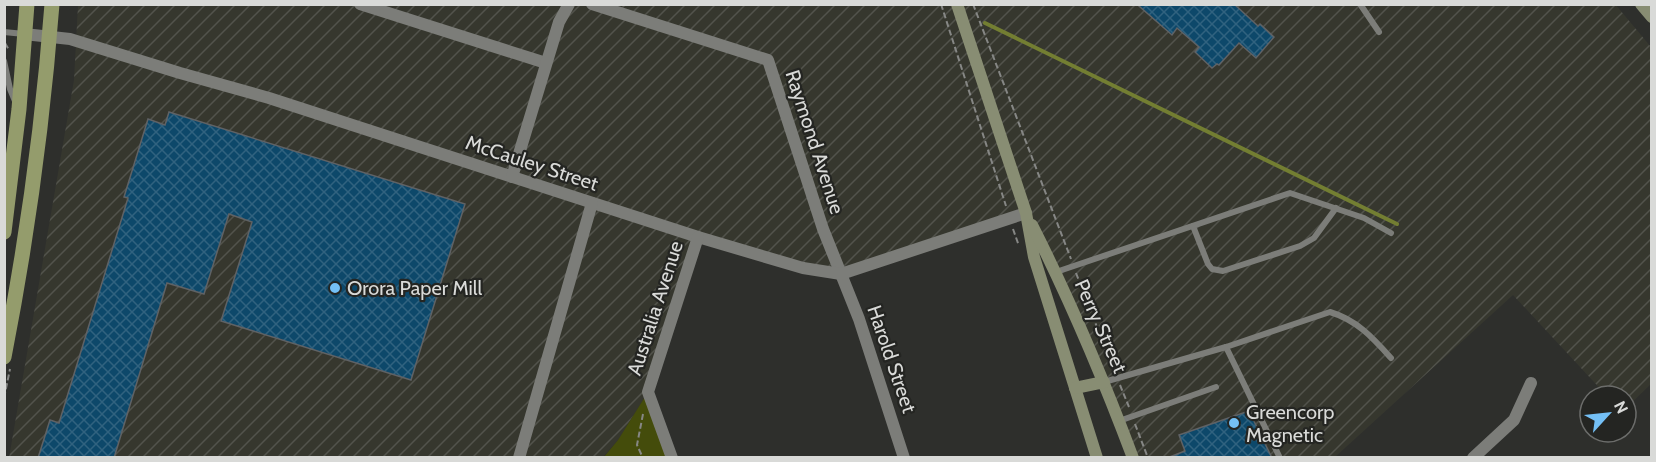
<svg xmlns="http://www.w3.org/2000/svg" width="1656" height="462" viewBox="0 0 1656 462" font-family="Cabin,sans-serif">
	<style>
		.industrial { fill: url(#industrial-furrows) }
		.green { fill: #444c0b }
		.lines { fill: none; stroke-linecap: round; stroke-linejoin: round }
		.stream { stroke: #737e32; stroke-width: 4 }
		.building { fill: url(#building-cross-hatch); stroke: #5f6265; stroke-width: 1.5 }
		.path { stroke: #868785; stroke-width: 2; stroke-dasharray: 6 3; stroke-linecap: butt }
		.lane { stroke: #7c7d79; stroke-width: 6 }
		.street { stroke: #7c7d79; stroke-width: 12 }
		.secondary { stroke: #888d73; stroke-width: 12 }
		.primary { stroke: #949c6c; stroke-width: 15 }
		.poi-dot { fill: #74c0f6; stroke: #242522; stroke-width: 2 }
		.labels { text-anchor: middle; stroke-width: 4.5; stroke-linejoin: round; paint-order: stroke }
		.street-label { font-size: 20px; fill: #d9dad8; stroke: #242522 }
		.poi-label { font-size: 20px; fill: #d9dad8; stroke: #242522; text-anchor: start }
	</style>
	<defs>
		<pattern id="industrial-furrows" width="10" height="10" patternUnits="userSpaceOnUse" patternTransform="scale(1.5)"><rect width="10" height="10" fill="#36372e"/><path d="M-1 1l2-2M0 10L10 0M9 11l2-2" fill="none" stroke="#52534c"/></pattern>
		<pattern id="building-cross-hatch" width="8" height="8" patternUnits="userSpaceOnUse" patternTransform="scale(1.5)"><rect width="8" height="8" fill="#0d486a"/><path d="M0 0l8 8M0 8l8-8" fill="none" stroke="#30627f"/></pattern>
	</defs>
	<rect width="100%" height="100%" fill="#2e2f2c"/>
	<path class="industrial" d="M 1615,4 L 1651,47 L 1651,384 L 1626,408 L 1626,396 L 1607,396 L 1513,295 L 1335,457 L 1133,457 L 1026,213 L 841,274 L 698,238 L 648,392 L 618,440 L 603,457 L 9,458 L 74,80 L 78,5 Z"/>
	<path class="green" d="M 648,392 L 672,457 L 603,458 L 618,440 Z"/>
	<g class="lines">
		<path class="stream" d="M 985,23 L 1397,224"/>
	</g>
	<g class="building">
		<path d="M 1140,4 L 1234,4 L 1258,26 L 1260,24 L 1274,37 L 1256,58 L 1239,43 L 1219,65 L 1217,64 L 1212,68 L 1195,52 L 1199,47 L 1177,28 L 1172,35 L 1139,6 Z"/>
		<path d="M 169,112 L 465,204 L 411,380 L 221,321 L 252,222 L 229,214 L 204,294 L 167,283 L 114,458 L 38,458 L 50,420 L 59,423 L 128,198 L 124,197 L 148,119 L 165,125 Z"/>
		<path d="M 1249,411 L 1272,458 L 1167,458 L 1185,451 L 1179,435 Z"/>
	</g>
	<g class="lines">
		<g class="path">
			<path d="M 941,4 L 1006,206"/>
			<path d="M 973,4 L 1071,259"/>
			<path d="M 5,43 L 9,50"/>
			<path d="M 1013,229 L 1019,246"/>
			<path d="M 1076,273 L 1114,371"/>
			<path d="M 1120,385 L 1129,407"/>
			<path d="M 4,398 L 10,369"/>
			<path d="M 643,414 L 637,445 L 643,458"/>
			<path d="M 1135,424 L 1148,458"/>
		</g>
		<g class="lane">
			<path d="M 1360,4 L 1379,32"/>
			<path d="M 4,32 L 24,34"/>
			<path d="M 4,61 L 10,89 L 15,101"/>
			<path d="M 1193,226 L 1208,264 L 1212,269 L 1223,271 L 1300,246 L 1314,238 L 1336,208"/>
			<path d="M 1056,272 L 1290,193 L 1364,218 L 1391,233"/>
			<path d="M 1226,347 L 1280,458"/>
			<path d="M 1104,382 L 1226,347 L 1330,312 C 1357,320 1373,338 1391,358"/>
			<path d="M 1119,421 L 1216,387"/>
		</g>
		<g class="street">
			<path d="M 360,4 L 546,63"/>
			<path d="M 592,4 L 768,60 L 823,229 L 859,319 L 904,458"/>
			<path d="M 24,34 L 70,39 L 180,73 L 269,98 L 698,237 L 803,268 L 841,274 L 1026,213"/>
			<path d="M 512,177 L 559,22 L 569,4"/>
			<path d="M 519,458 L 592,203"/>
			<path d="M 672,458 L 648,392 L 698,237"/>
			<path d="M 1473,458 L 1514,420 L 1531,383"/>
		</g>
		<g class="secondary">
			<path d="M 957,4 L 1026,213 L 1034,257 L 1097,458"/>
			<path d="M 1641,4 L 1652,17"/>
			<path d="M 1032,225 C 1070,300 1103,378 1133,458"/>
			<path d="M 1075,388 L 1104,382"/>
		</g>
		<g class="primary">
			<path d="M 4,232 L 19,109 L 27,4"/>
			<path d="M 4,357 C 27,240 43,123 52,4"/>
		</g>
	</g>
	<g class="poi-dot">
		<circle cx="335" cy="288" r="6"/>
		<circle cx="1234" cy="423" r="6"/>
	</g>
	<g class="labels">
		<g class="street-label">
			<text transform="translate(815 142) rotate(72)" y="7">Raymond Avenue</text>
			<text transform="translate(532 163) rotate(18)" y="7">McCauley Street</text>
			<text transform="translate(655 308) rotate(-72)" y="7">Australia Avenue</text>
			<text transform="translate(1101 326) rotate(66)" y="7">Perry Street</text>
			<text transform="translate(892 359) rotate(71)" y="7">Harold Street</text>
		</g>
		<g class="poi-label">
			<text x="347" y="295">Orora Paper Mill</text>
			<text x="1246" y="419">Greencorp<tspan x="1246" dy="23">Magnetic</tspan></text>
		</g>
	</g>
	<rect width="1656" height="462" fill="none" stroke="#d9dad8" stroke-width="12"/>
	<g transform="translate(1608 414) rotate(63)"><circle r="28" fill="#242522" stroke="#6c6d6b" stroke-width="1.5"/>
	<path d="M0-4.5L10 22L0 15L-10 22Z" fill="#74c0f6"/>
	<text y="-9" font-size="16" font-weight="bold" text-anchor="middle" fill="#d9dad8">N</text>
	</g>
</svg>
